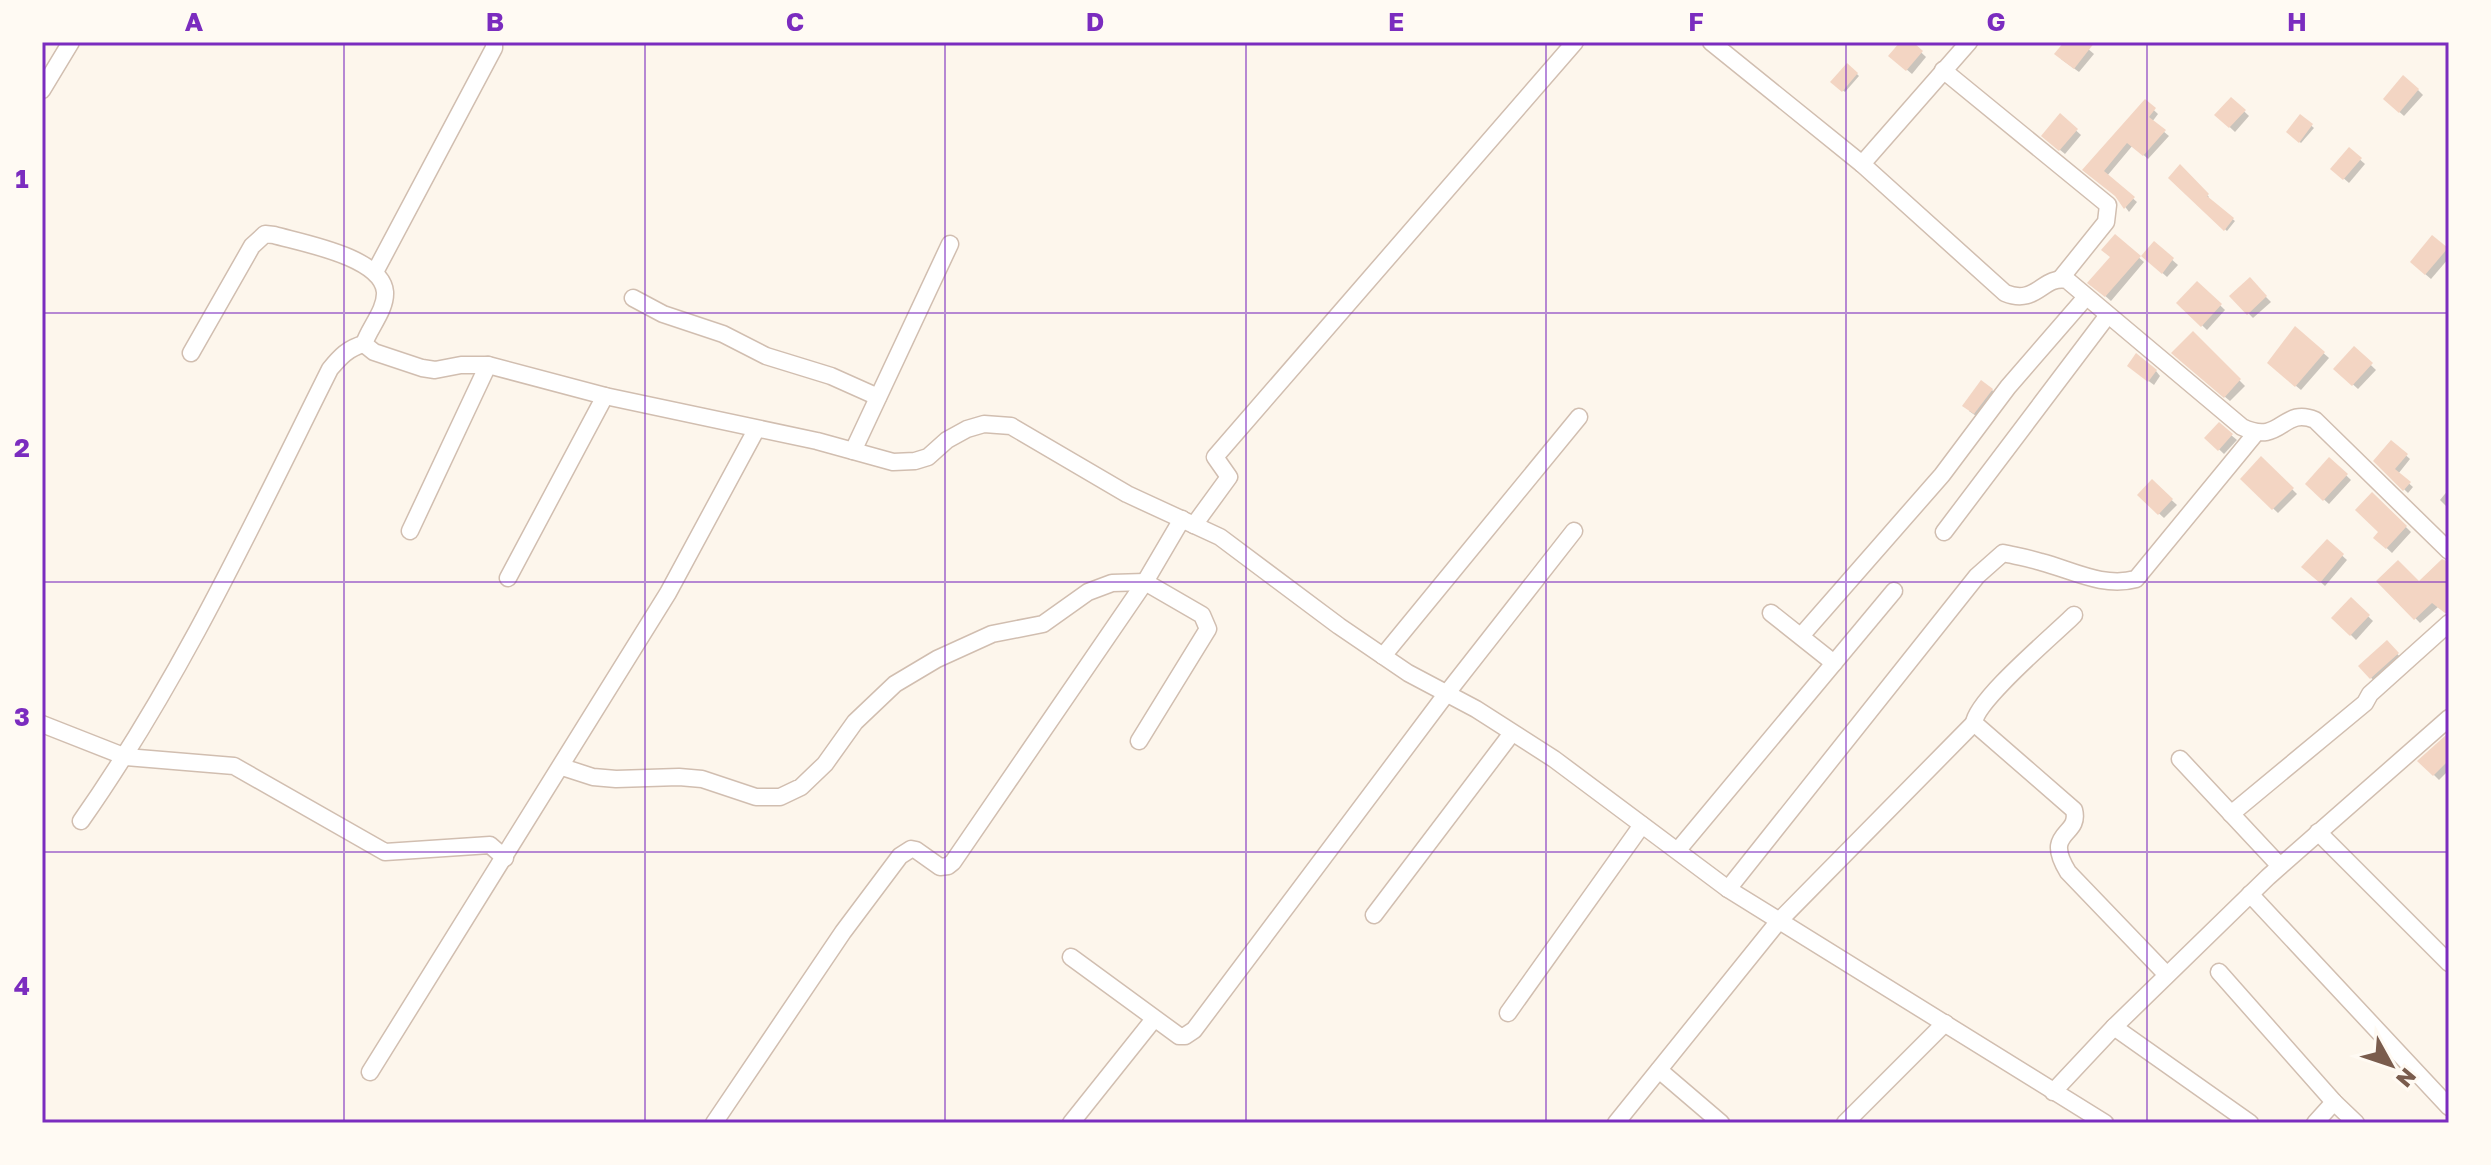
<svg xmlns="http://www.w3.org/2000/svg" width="2491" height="1165" viewBox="0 0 2491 1165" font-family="'Golos Text',sans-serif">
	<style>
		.shadow { fill: #0003 }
		.building { fill: #f3d5c3 }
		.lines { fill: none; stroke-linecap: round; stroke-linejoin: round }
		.minor-casing { stroke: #d1beb0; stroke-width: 19 }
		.minor { stroke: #fff; stroke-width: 16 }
		.grid { fill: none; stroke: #7b2cbf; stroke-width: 2; stroke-opacity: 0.55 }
		.neatline { fill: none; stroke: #7b2cbf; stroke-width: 3 }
		.grid-label { font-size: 26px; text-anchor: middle; font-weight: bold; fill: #7b2cbf }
	</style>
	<rect width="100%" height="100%" fill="#fdf6ec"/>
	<g class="shadow">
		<path d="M 1903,42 L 1910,42 L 1926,57 L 1912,74 L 1891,56 Z"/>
		<path d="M 2066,42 L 2080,42 L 2094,54 L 2079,72 L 2061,59 Z"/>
		<path d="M 1847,65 L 1859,76 L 1845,92 L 1833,82 Z"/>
		<path d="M 2418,90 L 2423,95 L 2404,116 L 2385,99 Z"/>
		<path d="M 2231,99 L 2249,116 L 2235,132 L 2217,115 Z"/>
		<path d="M 2145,102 L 2158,114 L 2152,122 L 2169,136 L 2148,159 L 2133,145 L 2107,176 L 2137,202 L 2129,212 L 2118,197 L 2089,174 Z"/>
		<path d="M 2060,116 L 2081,135 L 2065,154 L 2048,140 Z"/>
		<path d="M 2301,117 L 2314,128 L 2301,143 L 2288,132 Z"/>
		<path d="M 2349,150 L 2365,164 L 2349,183 L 2333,169 Z"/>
		<path d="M 2180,167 L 2209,197 L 2207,199 L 2235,221 L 2227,231 L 2170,178 Z"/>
		<path d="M 2115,237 L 2144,262 L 2111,301 L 2095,287 L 2112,258 Z"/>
		<path d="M 2433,238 L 2449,252 L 2449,258 L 2431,279 L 2417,267 Z"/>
		<path d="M 2154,244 L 2178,265 L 2167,277 L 2149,261 Z"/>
		<path d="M 2249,280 L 2271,302 L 2253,318 L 2232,296 Z"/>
		<path d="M 2197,283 L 2225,310 L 2207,330 L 2179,303 Z"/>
		<path d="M 2296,329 L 2329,358 L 2301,390 L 2274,368 Z"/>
		<path d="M 2193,334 L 2245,386 L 2230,401 L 2178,358 Z"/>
		<path d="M 2354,349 L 2376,370 L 2358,389 L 2336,369 Z"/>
		<path d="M 2134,370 L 2156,371 L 2160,376 L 2154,385 Z"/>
		<path d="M 1992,390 L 1997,395 L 1979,418 L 1969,411 Z"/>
		<path d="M 2219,425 L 2237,440 L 2224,454 L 2207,438 Z"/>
		<path d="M 2391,442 L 2410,459 L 2398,474 L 2413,487 L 2408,493 L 2375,461 Z"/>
		<path d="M 2261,459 L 2297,494 L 2278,513 L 2242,479 Z"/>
		<path d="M 2330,460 L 2351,480 L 2329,504 L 2307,484 Z"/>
		<path d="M 2152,482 L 2177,505 L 2164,518 L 2139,495 Z"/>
		<path d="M 2449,489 L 2449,509 L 2440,500 Z"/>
		<path d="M 2372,494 L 2411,532 L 2392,553 L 2376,538 L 2381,532 Z"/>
		<path d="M 2327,542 L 2347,560 L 2325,586 L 2304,567 Z"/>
		<path d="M 2449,563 L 2449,615 L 2438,607 L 2420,623 L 2379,581 L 2419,584 Z"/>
		<path d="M 2351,600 L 2373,621 L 2356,640 L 2334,618 Z"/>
		<path d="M 2387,643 L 2402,659 L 2376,683 L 2360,666 Z"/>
		<path d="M 2449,735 L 2449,770 L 2439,780 L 2420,761 Z"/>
	</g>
	<g class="building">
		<path d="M 1900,42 L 1913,42 L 1923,51 L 1906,71 L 1888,56 Z"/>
		<path d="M 2064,42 L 2095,42 L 2074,69 L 2054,54 Z"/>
		<path d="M 1847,63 L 1858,73 L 1842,92 L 1830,82 Z"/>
		<path d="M 2403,75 L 2419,89 L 2399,113 L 2383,99 Z"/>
		<path d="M 2231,97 L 2246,110 L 2229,128 L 2214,115 Z"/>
		<path d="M 2145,99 L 2156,108 L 2149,117 L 2166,130 L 2143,156 L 2127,143 L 2104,171 L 2135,197 L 2124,209 L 2115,196 L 2082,170 Z"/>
		<path d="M 2060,113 L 2078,129 L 2059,151 L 2041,136 Z"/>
		<path d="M 2300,114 L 2313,124 L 2299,143 L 2286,132 Z"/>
		<path d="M 2349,147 L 2362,158 L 2343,180 L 2330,169 Z"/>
		<path d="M 2180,164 L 2209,194 L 2207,196 L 2234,218 L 2224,231 L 2168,178 Z"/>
		<path d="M 2115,234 L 2141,256 L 2105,297 L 2087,283 L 2110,257 L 2101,250 Z"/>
		<path d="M 2432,235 L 2448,248 L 2425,275 L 2410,262 Z"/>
		<path d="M 2154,241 L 2174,258 L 2162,274 L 2141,256 Z"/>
		<path d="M 2250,277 L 2267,296 L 2247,315 L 2229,296 Z"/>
		<path d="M 2197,281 L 2222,304 L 2201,327 L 2176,303 Z"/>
		<path d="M 2295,326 L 2325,352 L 2295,387 L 2267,363 Z"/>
		<path d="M 2193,331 L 2241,379 L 2224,398 L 2171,353 Z"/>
		<path d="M 2354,346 L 2373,363 L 2352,386 L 2333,369 Z"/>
		<path d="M 2136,353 L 2157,370 L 2148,382 L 2127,366 Z"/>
		<path d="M 1981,380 L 1993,389 L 1974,414 L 1962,406 Z"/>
		<path d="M 2219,422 L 2233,434 L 2218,451 L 2204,438 Z"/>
		<path d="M 2391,440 L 2408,454 L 2395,469 L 2411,482 L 2403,491 L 2373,461 Z"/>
		<path d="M 2261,456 L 2294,488 L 2272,510 L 2240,479 Z"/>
		<path d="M 2329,457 L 2348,474 L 2323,501 L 2305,484 Z"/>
		<path d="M 2152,479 L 2173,499 L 2158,515 L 2137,495 Z"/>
		<path d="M 2372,492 L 2407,526 L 2386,549 L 2373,538 L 2378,532 L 2355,510 Z"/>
		<path d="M 2327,539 L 2344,554 L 2320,583 L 2301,567 Z"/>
		<path d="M 2442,559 L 2449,562 L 2449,612 L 2445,613 L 2432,603 L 2414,620 L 2376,581 L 2398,560 L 2419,581 Z"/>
		<path d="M 2351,597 L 2370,615 L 2350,636 L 2331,618 Z"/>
		<path d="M 2387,640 L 2399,653 L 2370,679 L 2358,666 Z"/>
		<path d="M 2446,735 L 2449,738 L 2449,760 L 2433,776 L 2417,761 Z"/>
	</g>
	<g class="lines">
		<defs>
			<g id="minor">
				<path d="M 1711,42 L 1862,164 L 2005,293 C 2037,306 2042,275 2067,280 L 2242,427 C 2282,446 2282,406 2315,420 L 2449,551"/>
				<path d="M 1943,70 L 2108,205 L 2106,222 L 2061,278"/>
				<path d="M 42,90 L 71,42"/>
				<path d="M 1862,164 L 1969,42"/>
				<path d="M 375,272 L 494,48 L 494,42"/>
				<path d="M 633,298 L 663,314 L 723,334 L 766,356 L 831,376 L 878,397"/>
				<path d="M 191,353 L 252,246 L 265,234 L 274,235 C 302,243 382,257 385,292 C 386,310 369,328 364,344 L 374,352 L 422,368 L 435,370 L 461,365 L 488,365 L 605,396 L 817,441 L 893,462 L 915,461 L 928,457 L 947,440 L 967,429 L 984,424 L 1011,426 L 1127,494 L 1220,537 L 1339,626 L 1408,673 L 1476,709 L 1554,759 L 1728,889 L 2105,1123"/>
				<path d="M 853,451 L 950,244"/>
				<path d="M 1194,525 L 1229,477 L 1215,457 L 1575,42"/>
				<path d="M 410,531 L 488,365"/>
				<path d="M 1944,532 L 2108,315"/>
				<path d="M 508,578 L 605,396"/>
				<path d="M 2074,615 C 2054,635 1976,700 1974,723 L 2074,810 C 2081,837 2042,830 2068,872 L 2167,975"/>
				<path d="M 1801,636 L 1942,475 L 2008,387 L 2086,297"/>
				<path d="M 1383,656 L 1579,417"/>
				<path d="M 1834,663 L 1894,591"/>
				<path d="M 42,724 L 126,757 L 234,766 L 385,852 L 490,845 L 505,858"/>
				<path d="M 2180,759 L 2280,866"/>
				<path d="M 562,767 L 593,777 L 616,779 L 679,777 L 702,779 L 756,797 L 780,797 L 801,787 L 825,764 L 855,722 L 895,684 L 937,659 L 992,634 L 1043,624 L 1088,592 L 1112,583 L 1145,582 L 1202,615 L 1208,629 L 1139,741"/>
				<path d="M 2231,814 L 2365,703 L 2370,694 L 2449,623"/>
				<path d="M 81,821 C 180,680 253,523 330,369 C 340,357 348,348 364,344"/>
				<path d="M 2318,832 L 2449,963"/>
				<path d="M 1678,850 L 1834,663 L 1771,613"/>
				<path d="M 1728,889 L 1977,576 L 2003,553 C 2016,556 2029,558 2041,562 C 2072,570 2103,588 2136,579 L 2256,433"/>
				<path d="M 2250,894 L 2449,1107"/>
				<path d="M 1374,915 L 1512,733"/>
				<path d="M 1071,957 L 1179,1036 L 1185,1036 L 1194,1030 L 1447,693 L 1574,531"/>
				<path d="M 2219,972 L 2334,1102 L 2356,1123"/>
				<path d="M 1508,1013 L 1642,825"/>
				<path d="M 2114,1027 L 2250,1123"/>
				<path d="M 1659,1070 L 1721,1123"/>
				<path d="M 370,1072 L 668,593 L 756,430"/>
				<path d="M 2053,1092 L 2114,1027 L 2268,877 L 2449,718"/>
				<path d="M 714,1123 L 843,932 L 900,856 L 911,849 L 916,850 L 940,867 L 948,866 L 953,862 L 1145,582 L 1182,519"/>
				<path d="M 1071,1123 L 1154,1019"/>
				<path d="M 1616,1123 L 1778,922 L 1974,723"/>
				<path d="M 1845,1123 L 1945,1023"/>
				<path d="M 2315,1123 L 2334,1102"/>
			</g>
		</defs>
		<use href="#minor" class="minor-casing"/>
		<use href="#minor" class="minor"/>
	</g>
	<path class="grid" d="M 344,42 L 344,1123M 645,42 L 645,1123M 945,42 L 945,1123M 1246,42 L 1246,1123M 1546,42 L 1546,1123M 1846,42 L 1846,1123M 2147,42 L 2147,1123M 42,313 L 2449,313M 42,582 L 2449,582M 42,852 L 2449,852"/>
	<rect width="2491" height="1165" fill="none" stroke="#fffaf3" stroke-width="88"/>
	<g transform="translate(2391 1065) rotate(130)" stroke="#fffaf3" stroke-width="6" paint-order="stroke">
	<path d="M0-6L14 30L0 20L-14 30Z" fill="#7a5c4d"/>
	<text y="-12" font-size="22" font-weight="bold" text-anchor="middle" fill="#7a5c4d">N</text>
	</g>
	<rect x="44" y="44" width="2403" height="1077" class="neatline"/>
	<g class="grid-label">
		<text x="194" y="31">A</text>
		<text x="495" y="31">B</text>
		<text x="795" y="31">C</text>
		<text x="1095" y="31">D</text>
		<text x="1396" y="31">E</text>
		<text x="1696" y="31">F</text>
		<text x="1996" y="31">G</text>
		<text x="2297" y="31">H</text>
		<text x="22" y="188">1</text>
		<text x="22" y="457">2</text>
		<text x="22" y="726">3</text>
		<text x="22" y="995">4</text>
	</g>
</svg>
